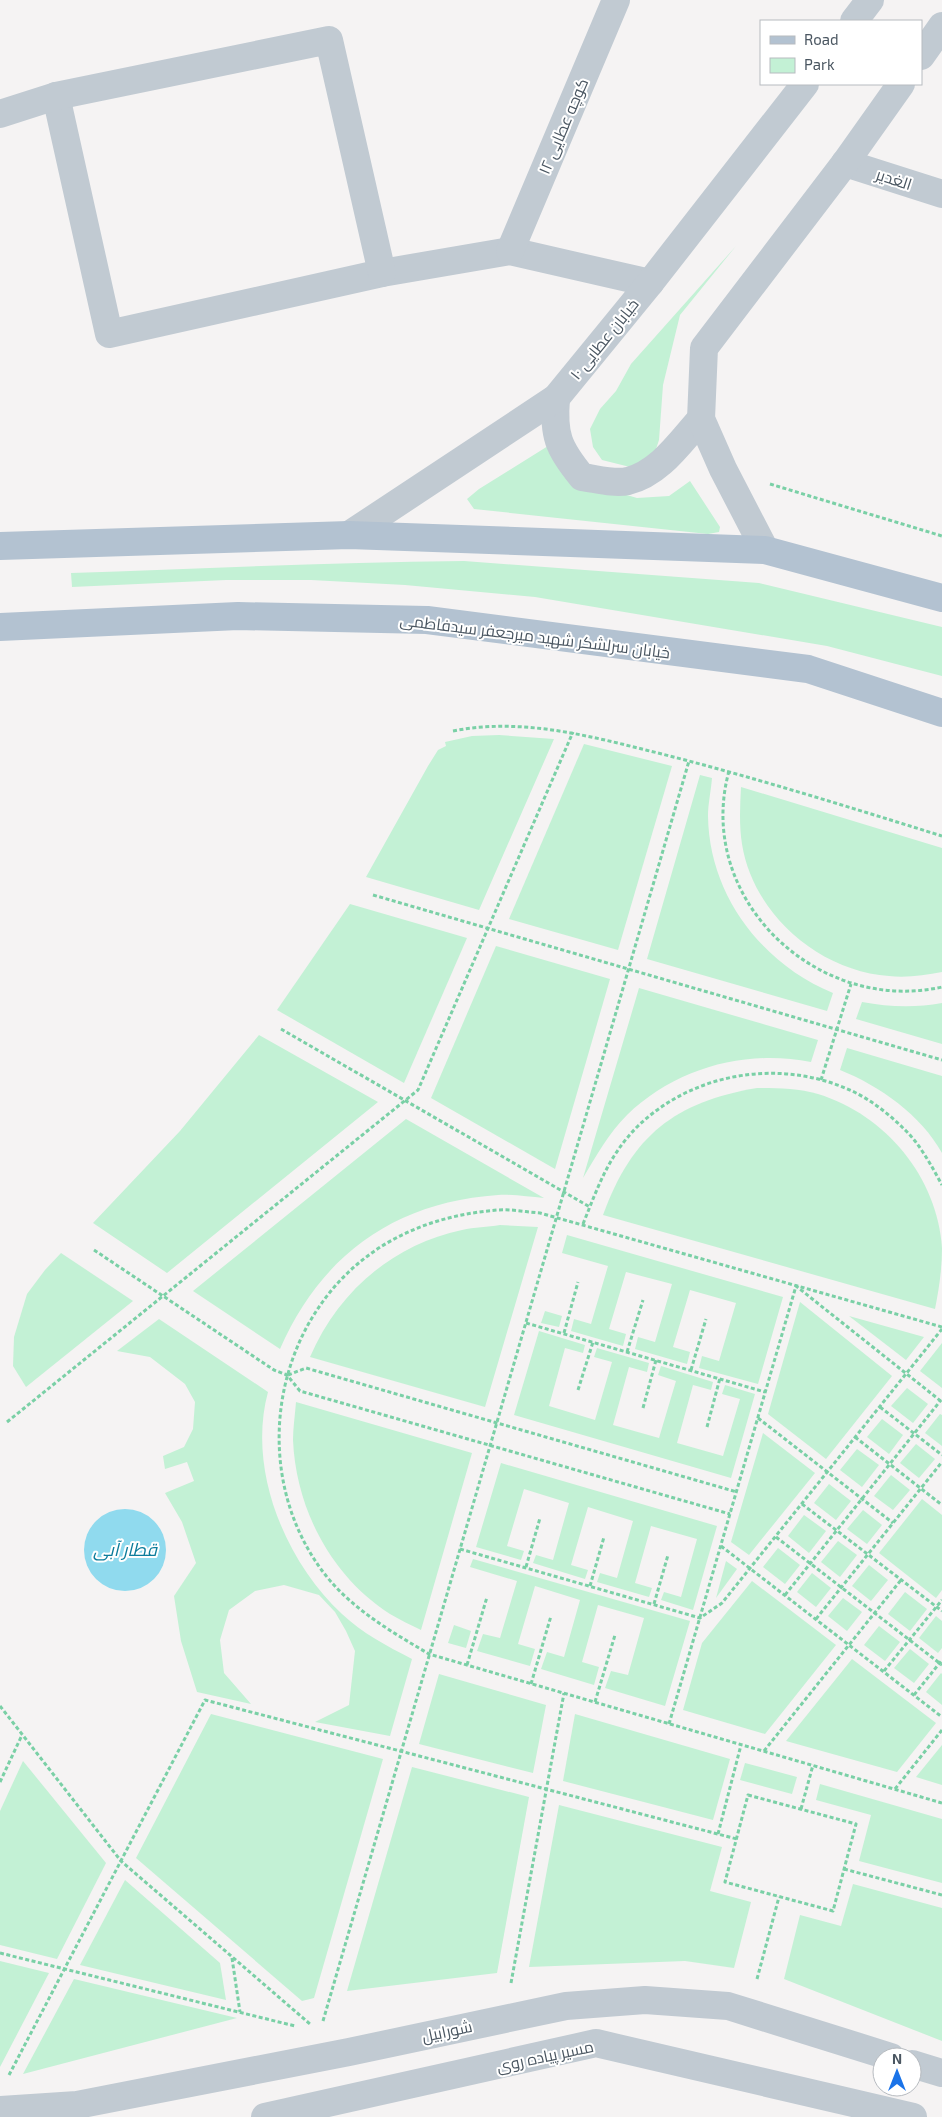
<svg xmlns="http://www.w3.org/2000/svg" width="942" height="2117" viewBox="0 0 942 2117" font-family="'Exo 2',Cairo,sans-serif">
	<style>
		.green { fill: #c3f1d5 }
		.water { fill: #90daee }
		.lines { fill: none; stroke-linecap: round; stroke-linejoin: round }
		.path { stroke: #7ad0a6; stroke-width: 3; stroke-dasharray: 4 2.5; stroke-linecap: butt }
		.pedestrian { stroke: #c1cad2; stroke-width: 28 }
		.minor { stroke: #c1cad2; stroke-width: 28 }
		.tertiary { stroke: #c1cad2; stroke-width: 28 }
		.primary { stroke: #b3c2d1; stroke-width: 28 }
		.labels { text-anchor: middle; stroke-width: 4; stroke-linejoin: round; paint-order: stroke }
		.street-label { font-size: 16px; fill: #4a5661; stroke: #fff }
		.water-label { font-size: 18px; font-style: italic; fill: #0c7c9b; stroke: #fff }
	</style>
	<rect width="100%" height="100%" fill="#f5f3f3"/>
	<g class="green">
		<path d="M 736,246 L 680,315 L 663,385 L 659,440 L 653,458 L 630,467 L 602,460 L 593,447 L 590,429 L 600,409 L 616,391 L 631,364 Z"/>
		<path d="M 548,446 L 596,486 L 637,498 L 669,496 L 690,481 L 720,527 L 719,532 L 708,534 L 474,509 L 467,499 L 479,489 Z"/>
		<path d="M 464,561 L 759,583 L 942,627 L 942,676 L 827,646 L 535,597 L 405,585 L 311,580 L 226,580 L 72,587 L 71,573 C 202,569 333,562 464,561 Z"/>
		<path d="M 499,735 L 554,739 L 479,910 L 366,877 L 428,766 L 438,750 L 446,746 L 445,742 L 472,736 Z"/>
		<path d="M 584,744 L 672,766 L 618,950 L 509,919 Z"/>
		<path d="M 700,775 L 712,778 C 711,791 708,804 708,816 C 709,895 762,964 833,993 L 827,1011 L 647,959 Z"/>
		<path d="M 741,787 L 942,848 L 942,972 C 925,975 907,978 889,976 C 819,971 753,914 742,844 C 739,825 740,806 741,787 Z"/>
		<path d="M 350,904 L 467,938 L 404,1083 L 277,1010 Z"/>
		<path d="M 496,946 L 610,979 L 555,1169 L 431,1098 Z"/>
		<path d="M 639,988 L 818,1040 L 811,1062 C 745,1049 676,1068 627,1115 C 609,1133 596,1156 583,1178 Z"/>
		<path d="M 862,1002 C 889,1007 915,1008 942,1003 L 942,1044 L 856,1019 Z"/>
		<path d="M 259,1035 L 378,1102 L 167,1273 L 93,1223 L 180,1131 Z"/>
		<path d="M 847,1048 L 942,1076 L 942,1153 C 921,1115 880,1086 840,1070 Z"/>
		<path d="M 757,1088 C 777,1088 798,1088 818,1094 C 886,1115 937,1177 942,1248 C 942,1269 939,1289 935,1309 L 603,1215 C 632,1135 675,1102 757,1088 Z"/>
		<path d="M 406,1119 L 544,1198 C 529,1197 513,1194 498,1195 C 395,1202 321,1255 280,1349 L 193,1291 Z"/>
		<path d="M 500,1225 L 538,1227 L 485,1407 L 310,1357 C 338,1292 392,1245 462,1230 C 474,1227 488,1227 500,1225 Z"/>
		<path d="M 567,1235 L 783,1297 L 758,1384 L 699,1368 L 702,1356 L 719,1361 L 736,1303 L 690,1290 L 673,1347 L 690,1352 L 687,1364 L 635,1349 L 638,1337 L 655,1342 L 672,1284 L 626,1272 L 609,1329 L 626,1334 L 623,1346 L 571,1331 L 574,1319 L 591,1324 L 608,1266 L 562,1253 Z"/>
		<path d="M 61,1253 L 133,1301 L 26,1387 L 13,1366 L 14,1337 L 27,1294 L 45,1270 Z"/>
		<path d="M 800,1302 L 892,1376 L 826,1459 L 768,1414 Z"/>
		<path d="M 545,1311 L 562,1316 L 559,1327 L 541,1323 Z"/>
		<path d="M 849,1316 L 924,1337 L 906,1360 Z"/>
		<path d="M 159,1319 L 268,1392 C 247,1469 285,1561 342,1614 C 362,1633 387,1646 412,1659 L 390,1736 L 315,1722 L 349,1705 L 355,1651 L 346,1631 L 335,1612 L 319,1595 L 284,1585 L 255,1591 L 229,1610 L 220,1640 L 224,1673 L 251,1704 L 197,1692 L 181,1641 L 174,1596 L 196,1563 L 182,1522 L 165,1493 L 194,1481 L 187,1462 L 165,1469 L 163,1456 L 184,1447 L 193,1429 L 195,1402 L 185,1384 L 150,1357 L 117,1351 Z"/>
		<path d="M 539,1331 L 585,1345 L 583,1353 L 565,1348 L 549,1406 L 595,1420 L 612,1362 L 594,1357 L 597,1348 L 649,1363 L 647,1372 L 629,1367 L 613,1425 L 659,1438 L 676,1381 L 658,1375 L 661,1366 L 713,1382 L 711,1390 L 693,1385 L 677,1443 L 723,1456 L 740,1399 L 722,1394 L 725,1385 L 755,1394 L 731,1478 L 514,1415 Z"/>
		<path d="M 942,1343 L 942,1388 L 920,1371 Z"/>
		<path d="M 907,1388 L 928,1404 L 913,1423 L 891,1406 Z"/>
		<path d="M 296,1402 L 472,1453 L 421,1630 C 411,1625 400,1620 390,1614 C 331,1576 296,1509 293,1440 C 293,1428 295,1415 296,1402 Z"/>
		<path d="M 940,1414 L 942,1415 L 942,1446 L 925,1433 Z"/>
		<path d="M 882,1419 L 903,1435 L 889,1454 L 867,1437 Z"/>
		<path d="M 763,1433 L 815,1473 L 749,1555 L 731,1542 Z"/>
		<path d="M 916,1444 L 935,1459 L 919,1478 L 900,1463 Z"/>
		<path d="M 857,1449 L 879,1465 L 862,1487 L 840,1470 Z"/>
		<path d="M 501,1463 L 717,1526 L 693,1610 L 661,1600 L 664,1592 L 681,1597 L 697,1539 L 651,1526 L 635,1583 L 652,1588 L 649,1597 L 597,1582 L 600,1573 L 617,1578 L 633,1521 L 588,1507 L 571,1565 L 588,1570 L 585,1579 L 533,1563 L 536,1555 L 553,1560 L 569,1503 L 524,1489 L 507,1546 L 524,1551 L 521,1560 L 476,1547 Z"/>
		<path d="M 891,1475 L 910,1490 L 893,1510 L 874,1496 Z"/>
		<path d="M 829,1484 L 851,1501 L 836,1520 L 814,1503 Z"/>
		<path d="M 922,1499 L 942,1515 L 942,1590 L 936,1598 L 879,1553 Z"/>
		<path d="M 863,1510 L 882,1525 L 867,1544 L 847,1529 Z"/>
		<path d="M 804,1515 L 826,1531 L 809,1553 L 788,1536 Z"/>
		<path d="M 838,1541 L 857,1555 L 840,1577 L 821,1562 Z"/>
		<path d="M 778,1548 L 800,1565 L 785,1584 L 763,1567 Z"/>
		<path d="M 473,1559 L 690,1621 L 665,1706 L 605,1688 L 611,1671 L 628,1675 L 644,1618 L 598,1605 L 582,1662 L 599,1667 L 594,1685 L 541,1669 L 547,1652 L 564,1657 L 580,1600 L 535,1586 L 518,1644 L 535,1649 L 530,1666 L 477,1651 L 483,1634 L 500,1638 L 517,1581 L 470,1567 Z"/>
		<path d="M 726,1561 L 737,1569 L 716,1598 Z"/>
		<path d="M 869,1565 L 888,1580 L 871,1601 L 852,1586 Z"/>
		<path d="M 812,1573 L 831,1588 L 816,1607 L 797,1592 Z"/>
		<path d="M 752,1581 L 836,1645 L 765,1734 L 683,1710 L 702,1643 Z"/>
		<path d="M 905,1592 L 927,1609 L 910,1631 L 888,1614 Z"/>
		<path d="M 843,1598 L 862,1612 L 847,1631 L 828,1616 Z"/>
		<path d="M 936,1616 L 942,1621 L 942,1648 L 938,1653 L 919,1638 Z"/>
		<path d="M 454,1625 L 471,1631 L 466,1648 L 448,1643 Z"/>
		<path d="M 879,1626 L 900,1642 L 885,1661 L 864,1645 Z"/>
		<path d="M 910,1649 L 929,1664 L 914,1683 L 894,1668 Z"/>
		<path d="M 852,1659 L 936,1723 L 897,1772 L 786,1741 Z"/>
		<path d="M 941,1673 L 942,1674 L 942,1705 L 926,1692 Z"/>
		<path d="M 439,1674 L 546,1705 L 533,1773 L 419,1744 Z"/>
		<path d="M 211,1714 L 383,1759 L 314,1998 L 302,2001 L 136,1858 Z"/>
		<path d="M 575,1714 L 730,1759 L 713,1820 L 563,1781 Z"/>
		<path d="M 942,1745 L 942,1785 L 916,1777 Z"/>
		<path d="M 23,1761 L 106,1863 L 57,1959 L 0,1945 L 0,1811 Z"/>
		<path d="M 745,1763 L 797,1777 L 792,1794 L 740,1780 Z"/>
		<path d="M 412,1767 L 529,1797 L 497,1973 L 347,1991 Z"/>
		<path d="M 820,1784 L 942,1819 L 942,1883 L 859,1861 L 871,1815 L 816,1800 Z"/>
		<path d="M 559,1805 L 722,1847 L 710,1891 L 751,1902 L 734,1968 L 685,1961 L 529,1967 Z"/>
		<path d="M 125,1880 L 220,1963 L 226,2000 L 80,1965 Z"/>
		<path d="M 853,1884 L 942,1908 L 942,2041 L 784,1979 L 800,1915 L 841,1926 Z"/>
		<path d="M 0,1961 L 49,1973 L 0,2067 Z"/>
		<path d="M 74,1979 L 237,2018 L 23,2074 Z"/>
	</g>
	<circle class="water" cx="125" cy="1550" r="41"/>
	<g class="lines">
		<g class="path">
			<path d="M 770,484 L 942,536"/>
			<path d="M 453,731 C 524,717 593,737 662,754 C 756,778 849,807 942,836"/>
			<path d="M 729,771 C 694,898 817,1015 942,987"/>
			<path d="M 373,895 L 942,1060"/>
			<path d="M 281,1029 L 590,1207"/>
			<path d="M 821,1080 L 851,984"/>
			<path d="M 583,1224 C 598,1187 608,1156 638,1126 C 694,1072 781,1058 852,1091 C 871,1100 889,1114 904,1129 C 920,1144 931,1165 942,1185"/>
			<path d="M 94,1250 L 274,1370 L 287,1375 L 300,1391 L 730,1514"/>
			<path d="M 526,1323 L 765,1392"/>
			<path d="M 942,1327 L 540,1213 C 526,1212 512,1209 498,1210 C 459,1213 421,1223 387,1243 C 272,1311 244,1473 327,1577 C 355,1611 392,1632 429,1654 L 942,1803"/>
			<path d="M 564,1333 L 578,1282"/>
			<path d="M 627,1352 L 643,1300"/>
			<path d="M 691,1370 L 706,1319"/>
			<path d="M 288,1375 L 306,1368 L 737,1492"/>
			<path d="M 578,1390 L 593,1342"/>
			<path d="M 880,1407 L 942,1455"/>
			<path d="M 643,1408 L 656,1360"/>
			<path d="M 758,1418 L 893,1523"/>
			<path d="M 7,1422 L 418,1090 L 573,732"/>
			<path d="M 707,1427 L 720,1378"/>
			<path d="M 855,1437 L 942,1505"/>
			<path d="M 802,1504 L 942,1611"/>
			<path d="M 776,1537 L 942,1665"/>
			<path d="M 721,1546 L 942,1717"/>
			<path d="M 460,1549 L 700,1618 L 722,1603 L 942,1329"/>
			<path d="M 526,1567 L 540,1518"/>
			<path d="M 590,1586 L 604,1537"/>
			<path d="M 785,1595 L 941,1400"/>
			<path d="M 654,1604 L 668,1555"/>
			<path d="M 816,1619 L 942,1462"/>
			<path d="M 467,1665 L 487,1597"/>
			<path d="M 884,1671 L 942,1600"/>
			<path d="M 531,1684 L 551,1616"/>
			<path d="M 914,1695 L 942,1660"/>
			<path d="M 595,1702 L 615,1635"/>
			<path d="M 0,1706 L 121,1861 L 310,2024"/>
			<path d="M 669,1724 L 796,1286 L 942,1402"/>
			<path d="M 764,1751 L 901,1580"/>
			<path d="M 0,1782 L 22,1735"/>
			<path d="M 895,1789 L 942,1730"/>
			<path d="M 748,1795 L 856,1824 L 833,1911 L 725,1882 Z"/>
			<path d="M 801,1809 L 813,1765"/>
			<path d="M 718,1834 L 741,1745"/>
			<path d="M 844,1869 L 942,1895"/>
			<path d="M 0,1953 L 295,2026"/>
			<path d="M 232,1958 L 240,2012"/>
			<path d="M 757,1979 L 779,1897"/>
			<path d="M 511,1983 L 564,1693"/>
			<path d="M 323,2021 L 689,761"/>
			<path d="M 9,2075 L 205,1700 L 737,1839"/>
		</g>
		<path class="pedestrian" d="M 265,2117 L 596,2043 L 913,2117"/>
		<g class="minor">
			<path d="M 56,96 L 109,334 L 382,273 L 510,251 L 650,283"/>
			<path d="M 0,114 L 56,96 L 329,40 L 382,273"/>
			<path d="M 845,163 L 942,194"/>
			<path d="M 510,251 L 616,0"/>
			<path d="M 912,2064 L 942,2073"/>
			<path d="M 0,2110 L 77,2105 L 349,2052 L 566,2006 L 645,2000 L 728,2006 L 891,2057"/>
		</g>
		<g class="tertiary">
			<path d="M 854,21 L 870,0"/>
			<path d="M 921,56 L 942,26"/>
			<path d="M 556,398 C 553,435 558,448 582,477 C 597,479 614,484 628,481 C 660,473 680,442 701,419"/>
			<path d="M 349,535 L 556,398 L 650,283 L 805,84"/>
			<path d="M 765,550 L 723,469 L 701,419 L 704,348 L 845,163 L 901,84"/>
		</g>
		<g class="primary">
			<path d="M 0,546 L 349,535 L 765,550 L 942,598"/>
			<path d="M 0,627 L 238,616 L 427,620 L 808,669 L 942,713"/>
		</g>
	</g>
	<g class="labels">
		<g class="street-label">
			<text transform="translate(563 126) rotate(-67)" y="6">کوچه عطایی ۱۲</text>
			<text transform="translate(894 179) rotate(18)" y="6">الغدیر</text>
			<text transform="translate(604 339) rotate(-51)" y="6">خیابان عطایی ۱۰</text>
			<text transform="translate(535 636) rotate(7)" y="6">خیابان سرلشکر شهید میرجعفر سیدفاطمی</text>
			<text transform="translate(447 2031) rotate(-12)" y="6">شورابیل</text>
			<text transform="translate(545 2056) rotate(-12)" y="6">مسیر پیاده روی</text>
		</g>
		<g class="water-label">
			<text x="125" y="1556">قطار آبی</text>
		</g>
	</g>
	<rect x="760" y="20" width="162" height="65" fill="#ffffff" stroke="#b7bbc0"/>
	<rect x="770" y="36" width="25" height="8" fill="#b3c2d1" stroke="#b7bbc0"/>
	<text x="804" y="45" font-size="15" fill="#4a5661">Road</text>
	<rect x="770" y="58" width="25" height="15" fill="#c3f1d5" stroke="#b7bbc0"/>
	<text x="804" y="70" font-size="15" fill="#4a5661">Park</text>
	<g transform="translate(897 2072)"><circle r="24" fill="#ffffff" stroke="#b7bbc0"/>
	<path d="M0-4L9 19L0 12L-9 19Z" fill="#1a73e8"/>
	<text y="-8" font-size="14" font-weight="bold" text-anchor="middle" fill="#4a5661">N</text>
	</g>
</svg>
